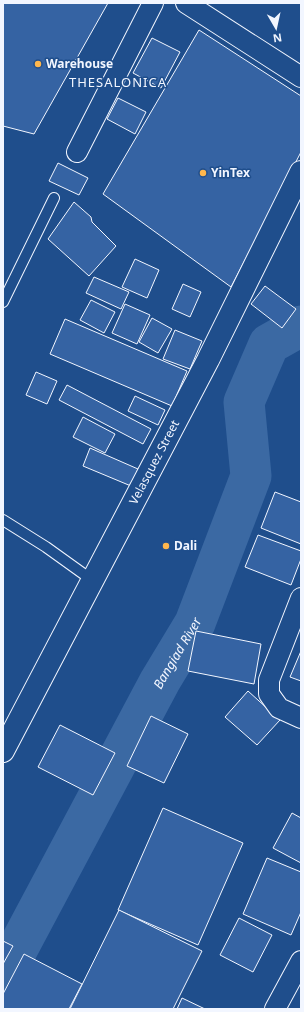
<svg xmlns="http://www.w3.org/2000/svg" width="304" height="1012" viewBox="0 0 304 1012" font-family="'Noto Sans',sans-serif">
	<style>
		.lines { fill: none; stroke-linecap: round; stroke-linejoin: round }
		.river { stroke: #3b69a3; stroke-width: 41 }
		.building { fill: #3563a3; stroke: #f2f6ff }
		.lane-casing { stroke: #f2f6ff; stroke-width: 12 }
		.street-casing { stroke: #f2f6ff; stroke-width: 22 }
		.secondary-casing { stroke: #f2f6ff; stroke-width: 24 }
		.lane { stroke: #1f4e8c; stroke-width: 10 }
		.street { stroke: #1f4e8c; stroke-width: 20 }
		.secondary { stroke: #1f4e8c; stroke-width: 22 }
		.poi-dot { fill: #ffb74d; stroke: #1f4e8c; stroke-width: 1.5 }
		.labels { text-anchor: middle; stroke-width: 3; stroke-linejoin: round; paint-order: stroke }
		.poi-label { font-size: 12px; font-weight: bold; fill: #f2f6ff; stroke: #1f4e8c; text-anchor: start }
		.street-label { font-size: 12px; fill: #f2f6ff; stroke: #1f4e8c }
		.neighbourhood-label { font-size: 13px; letter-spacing: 1px; fill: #f2f6ff; stroke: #1f4e8c }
		.water-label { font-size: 13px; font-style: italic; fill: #f2f6ff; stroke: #1f4e8c }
	</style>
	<rect width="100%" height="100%" fill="#1f4e8c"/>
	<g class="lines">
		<path class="river" id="s1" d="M 3,976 L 160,681 L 195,623 L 251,476 L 244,402 L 269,344 L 301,326"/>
	</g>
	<g class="building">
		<path d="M 3,3 L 108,3 L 34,134 L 3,126 Z"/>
		<path d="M 199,30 L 301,96 L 301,152 L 231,287 L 103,194 Z"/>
		<path d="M 152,38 L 180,52 L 161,88 L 133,73 Z"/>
		<path d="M 118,98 L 146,112 L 135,134 L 107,119 Z"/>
		<path d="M 58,163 L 88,178 L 79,195 L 49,181 Z"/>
		<path d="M 74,202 L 91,217 L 92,222 L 116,246 L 89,276 L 48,239 Z"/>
		<path d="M 135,259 L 159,270 L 147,298 L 122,287 Z"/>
		<path d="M 94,277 L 129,292 L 121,309 L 86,293 Z"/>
		<path d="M 183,284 L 201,292 L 190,317 L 172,309 Z"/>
		<path d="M 265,286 L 296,309 L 282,328 L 251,304 Z"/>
		<path d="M 91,300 L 115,312 L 104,333 L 80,320 Z"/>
		<path d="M 125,304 L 150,315 L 137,344 L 112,333 Z"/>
		<path d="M 152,318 L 172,329 L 158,353 L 139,342 Z"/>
		<path d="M 65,319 L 187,371 L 172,406 L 50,354 Z"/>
		<path d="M 175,330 L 202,341 L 190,369 L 163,359 Z"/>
		<path d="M 36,372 L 57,381 L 47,404 L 26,395 Z"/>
		<path d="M 67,385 L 151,429 L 143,444 L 59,400 Z"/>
		<path d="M 135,396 L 165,410 L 158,425 L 128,411 Z"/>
		<path d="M 83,417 L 115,434 L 105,453 L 73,437 Z"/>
		<path d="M 90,448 L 138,469 L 131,486 L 83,466 Z"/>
		<path d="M 275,492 L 301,502 L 301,544 L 261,528 Z"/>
		<path d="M 258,535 L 301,551 L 301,559 L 291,585 L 245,567 Z"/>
		<path d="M 196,631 L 261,644 L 254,684 L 188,671 Z"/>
		<path d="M 301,651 L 301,681 L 290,677 Z"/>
		<path d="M 248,691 L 280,720 L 257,745 L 225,717 Z"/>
		<path d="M 151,716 L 188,734 L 164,783 L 127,766 Z"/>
		<path d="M 60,725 L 115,753 L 93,795 L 38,767 Z"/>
		<path d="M 163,808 L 243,843 L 198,945 L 118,910 Z"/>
		<path d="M 292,813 L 301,818 L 301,863 L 273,848 Z"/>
		<path d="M 267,858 L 301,872 L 301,912 L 291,935 L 243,914 Z"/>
		<path d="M 119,910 L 202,951 L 173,1009 L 70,1009 Z"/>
		<path d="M 239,918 L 272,935 L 253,972 L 220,955 Z"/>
		<path d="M 3,941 L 13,946 L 3,964 Z"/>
		<path d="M 24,954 L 82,984 L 69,1009 L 3,1009 L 3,994 Z"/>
		<path d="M 182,998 L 205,1009 L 177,1009 Z"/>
	</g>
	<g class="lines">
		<defs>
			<g id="lane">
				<path d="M 3,302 L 54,198"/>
				<path d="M 3,520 L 46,547 L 92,580"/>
			</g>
			<g id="street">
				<path d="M 186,3 L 301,77"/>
				<path d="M 77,152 L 153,3"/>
				<path d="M 301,598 L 269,680 L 269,694 L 279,708 L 301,718"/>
				<path d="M 275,1009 L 301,961"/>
			</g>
			<g id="secondary">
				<path id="s2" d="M 3,751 L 208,360 L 301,172"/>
			</g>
		</defs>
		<use href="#lane" class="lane-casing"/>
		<use href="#street" class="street-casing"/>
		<use href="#secondary" class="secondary-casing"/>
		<use href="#lane" class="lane"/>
		<use href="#street" class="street"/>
		<use href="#secondary" class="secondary"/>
	</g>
	<g class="poi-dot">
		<circle cx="38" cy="64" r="4"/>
		<circle cx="203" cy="173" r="4"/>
		<circle cx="166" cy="546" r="4"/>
	</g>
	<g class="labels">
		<g class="poi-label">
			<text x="46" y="68">Warehouse</text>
			<text x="211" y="177">YinTex</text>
			<text x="174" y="550">Dali</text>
		</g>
		<g class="street-label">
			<text dy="4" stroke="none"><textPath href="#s2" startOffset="326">Velasquez Street</textPath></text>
		</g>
		<g class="neighbourhood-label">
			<text x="118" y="87">THESALONICA</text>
		</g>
		<g class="water-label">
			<text dy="5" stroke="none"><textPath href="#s1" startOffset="367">Bangiad River</textPath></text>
		</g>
	</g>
	<rect width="304" height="1012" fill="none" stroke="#f2f6ff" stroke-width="8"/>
	<g transform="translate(276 28) rotate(171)" stroke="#1f4e8c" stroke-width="3" paint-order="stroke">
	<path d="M0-3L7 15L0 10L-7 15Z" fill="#f2f6ff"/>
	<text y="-6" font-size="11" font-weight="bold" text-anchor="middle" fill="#f2f6ff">N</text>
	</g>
</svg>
